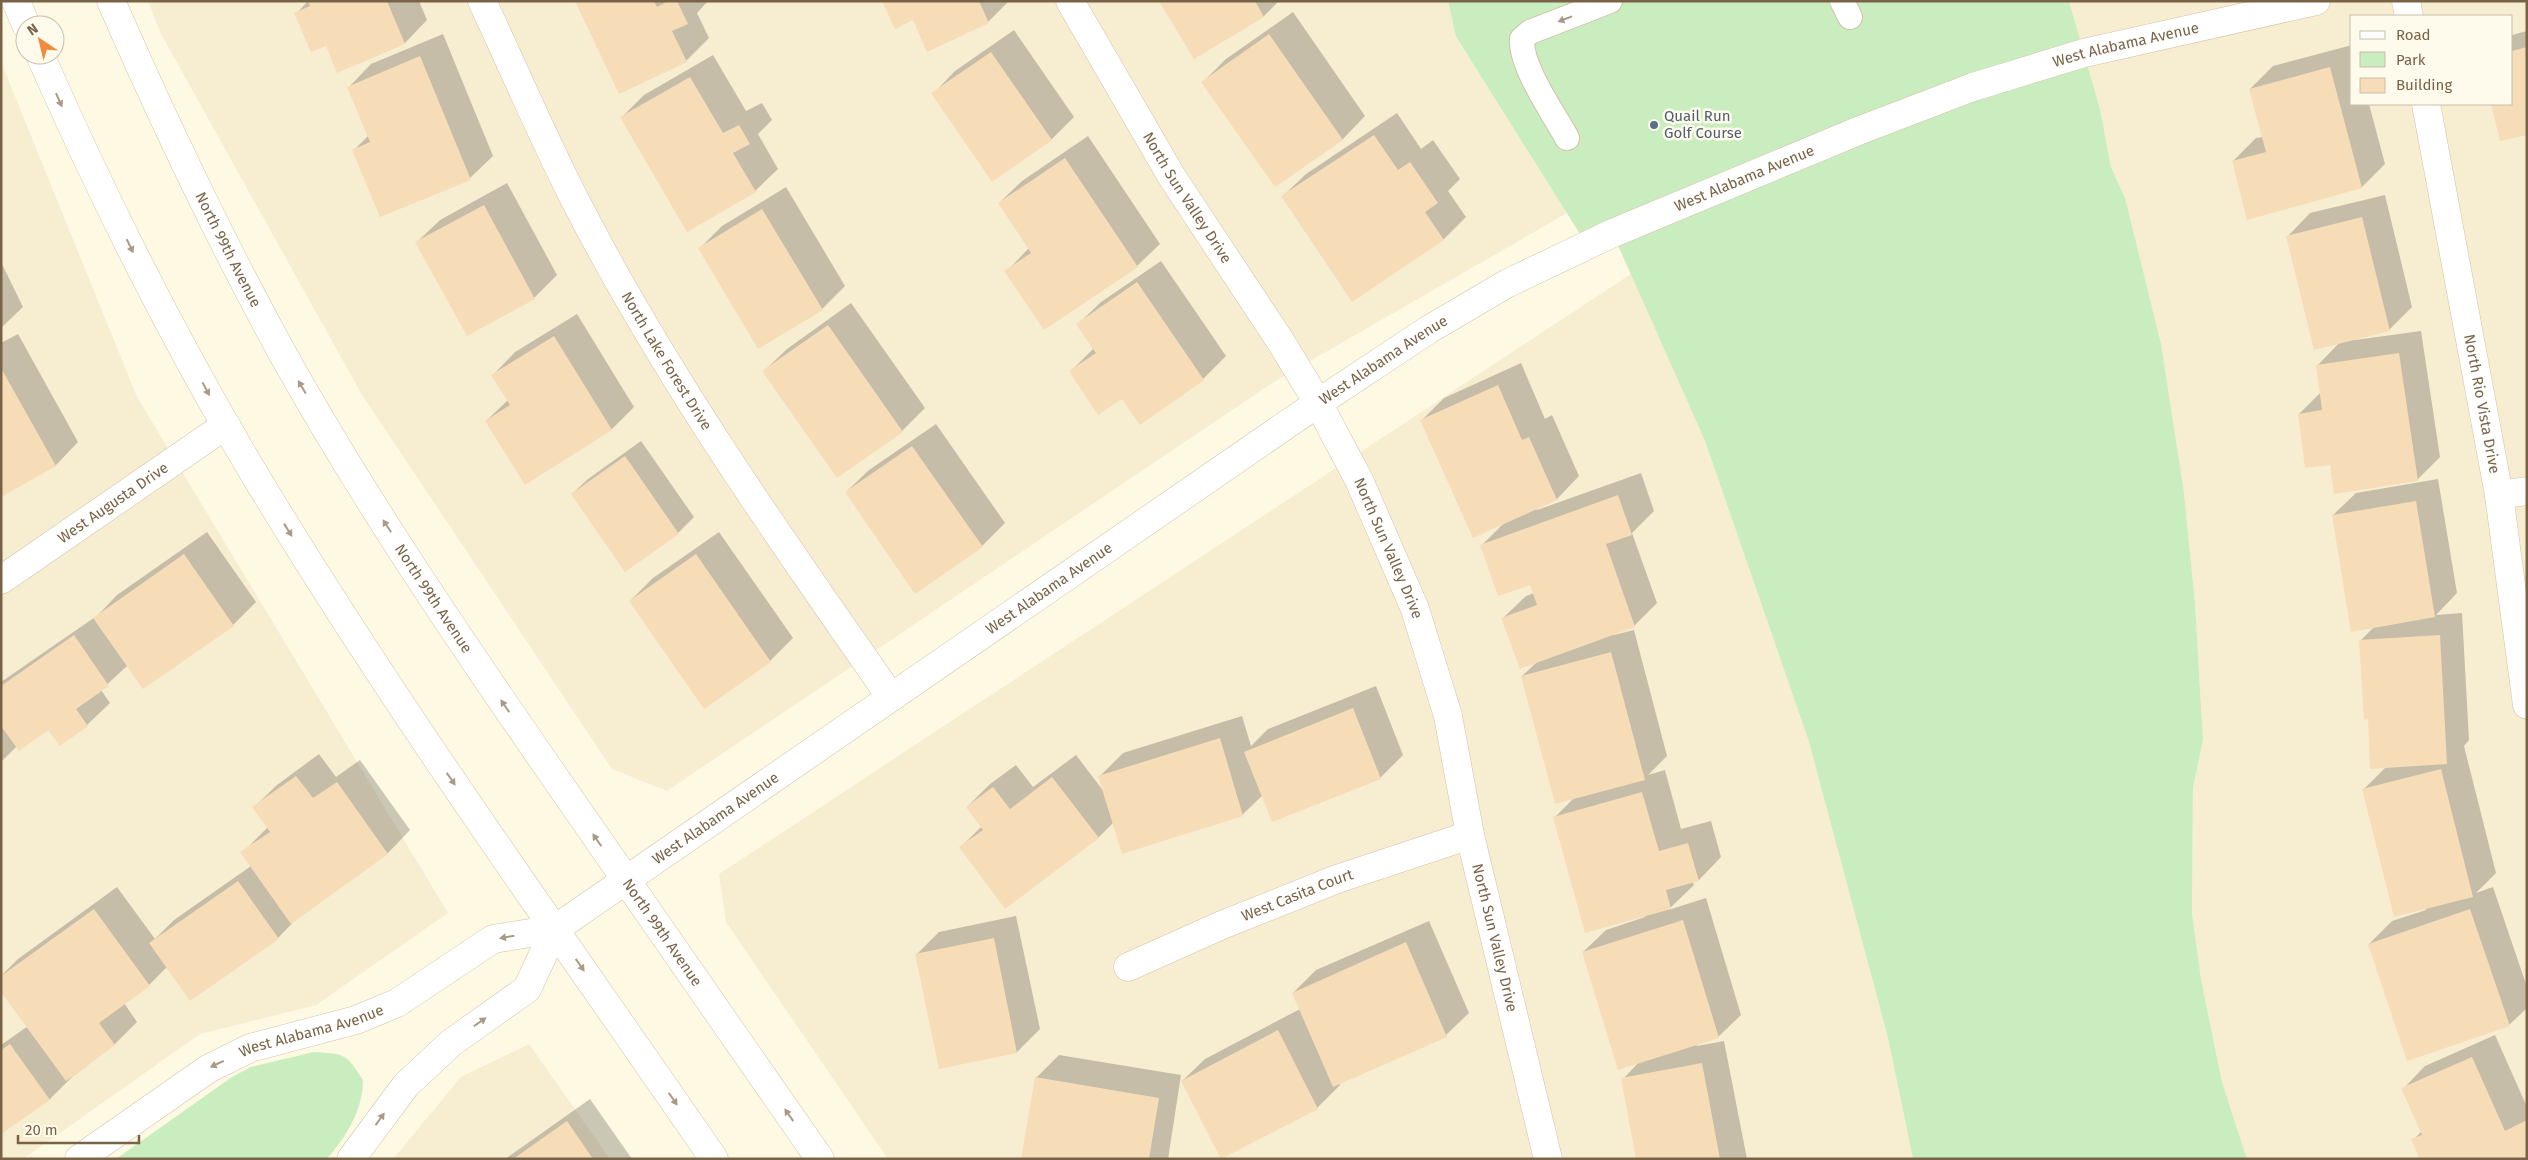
<svg xmlns="http://www.w3.org/2000/svg" width="2528" height="1160" viewBox="0 0 2528 1160" font-family="'Fira Sans',sans-serif">
	<style>
		.residential { fill: #f7edd1; fill-rule: evenodd }
		.green { fill: #caedc0 }
		.shadow { fill: #0003 }
		.building { fill: #f6ddb8 }
		.lines { fill: none; stroke-linecap: round; stroke-linejoin: round }
		.service-casing { stroke: #d1c2a8; stroke-width: 26 }
		.minor-casing { stroke: #d1c2a8; stroke-width: 29 }
		.tertiary-casing { stroke: #d1c2a8; stroke-width: 29 }
		.secondary-casing { stroke: #d4c4a5; stroke-width: 29 }
		.service { stroke: #fff; stroke-width: 24 }
		.minor { stroke: #fff; stroke-width: 28 }
		.tertiary { stroke: #fff; stroke-width: 28 }
		.secondary { stroke: #fff; stroke-width: 28 }
		.oneway { fill: #a89a87 }
		.service-dot { fill: #5c6f8a; stroke: #fffbec; stroke-width: 2 }
		.labels { text-anchor: middle; stroke-width: 5; stroke-linejoin: round; paint-order: stroke }
		.street-label { font-size: 15px; fill: #796346; stroke: #fffbec }
		.service-label { font-size: 15px; fill: #4e5e75; stroke: #fffbec; text-anchor: start }
	</style>
	<rect width="100%" height="100%" fill="#fef9e3"/>
	<g class="residential">
		<path d="M 148,1 L 1448,1 L 1456,38 L 1567,213 L 1272,383 L 667,791 L 612,769 L 361,393 L 160,32 Z"/>
		<path d="M 2069,1 L 2527,1 L 2527,1159 L 2247,1159 L 2222,1082 L 2201,979 L 2192,913 L 2193,788 L 2203,740 L 2195,603 L 2184,493 L 2125,198 L 2111,167 L 2100,109 ZM 2352,16 L 2512,16 L 2512,104 L 2352,104 Z"/>
		<path d="M 1,62 L 137,397 L 448,913 L 316,1005 L 200,1034 L 23,1159 L 1,1159 Z"/>
		<path d="M 1631,274 L 1705,441 L 1809,742 L 1888,1038 L 1913,1159 L 888,1159 L 726,922 L 719,874 Z"/>
		<path d="M 529,1044 L 610,1159 L 393,1159 L 461,1077 Z"/>
	</g>
	<g class="green">
		<path d="M 1448,1 L 2069,1 L 2100,109 L 2111,167 L 2125,198 L 2161,344 L 2184,493 L 2195,603 L 2203,740 L 2193,788 L 2192,913 L 2201,979 L 2222,1082 L 2247,1159 L 1913,1159 L 1888,1038 L 1809,742 L 1705,441 L 1613,234 L 1587,245 L 1456,37 Z"/>
		<path d="M 314,1052 C 345,1054 346,1053 363,1080 C 363,1110 346,1137 327,1159 L 116,1159 L 232,1077 L 251,1067 Z"/>
	</g>
	<g class="shadow">
		<path d="M 308,1 L 419,1 L 427,20 L 405,43 L 338,71 L 327,44 L 296,14 Z"/>
		<path d="M 577,1 L 708,1 L 697,13 L 709,38 L 686,61 Z"/>
		<path d="M 883,1 L 1009,1 L 988,22 L 913,19 Z"/>
		<path d="M 1160,1 L 1279,1 L 1264,16 L 1194,58 Z"/>
		<path d="M 1293,12 L 1365,116 L 1343,139 L 1276,186 L 1203,82 L 1226,59 Z"/>
		<path d="M 1014,30 L 1074,117 L 1052,139 L 992,180 L 933,94 L 955,71 Z"/>
		<path d="M 2527,31 L 2527,133 L 2501,140 L 2492,104 L 2512,104 L 2512,35 Z"/>
		<path d="M 443,34 L 493,156 L 470,178 L 354,150 L 368,136 L 349,87 L 371,64 Z"/>
		<path d="M 2352,45 L 2352,104 L 2369,104 L 2385,164 L 2362,187 L 2248,218 L 2233,161 L 2256,138 L 2263,137 L 2250,89 L 2273,66 Z"/>
		<path d="M 713,55 L 746,111 L 762,103 L 772,120 L 758,134 L 778,169 L 755,191 L 622,117 L 644,95 Z"/>
		<path d="M 1397,113 L 1421,149 L 1433,140 L 1460,179 L 1448,191 L 1466,217 L 1443,240 L 1283,196 L 1306,174 Z"/>
		<path d="M 1088,136 L 1160,244 L 1137,266 L 1006,272 L 1029,248 L 999,203 L 1022,181 Z"/>
		<path d="M 507,183 L 557,275 L 534,298 L 467,334 L 417,242 L 440,220 Z"/>
		<path d="M 786,187 L 845,286 L 822,309 L 700,248 L 722,226 Z"/>
		<path d="M 2385,195 L 2412,307 L 2389,330 L 2354,339 L 2355,340 L 2421,331 L 2440,457 L 2417,480 L 2331,463 L 2299,414 L 2321,392 L 2317,366 L 2340,342 L 2288,236 L 2310,213 Z"/>
		<path d="M 1161,261 L 1226,356 L 1203,379 L 1141,423 L 1123,397 L 1070,372 L 1093,349 L 1078,324 L 1101,302 Z"/>
		<path d="M 1,262 L 23,307 L 1,328 Z"/>
		<path d="M 851,303 L 925,408 L 902,431 L 764,371 L 787,349 Z"/>
		<path d="M 577,314 L 634,407 L 612,429 L 486,421 L 508,400 L 493,375 L 515,352 Z"/>
		<path d="M 18,334 L 78,442 L 56,465 L 1,495 L 1,343 Z"/>
		<path d="M 1521,363 L 1545,419 L 1552,415 L 1579,476 L 1557,499 L 1536,509 L 1537,510 L 1641,473 L 1654,511 L 1632,533 L 1657,603 L 1634,626 L 1614,633 L 1614,635 L 1634,630 L 1667,756 L 1648,775 L 1665,770 L 1681,829 L 1711,821 L 1721,857 L 1699,880 L 1693,882 L 1694,885 L 1668,910 L 1706,898 L 1741,1015 L 1718,1037 L 1696,1044 L 1697,1046 L 1724,1041 L 1747,1159 L 1638,1159 L 1623,1079 L 1639,1062 L 1583,952 L 1606,930 L 1645,917 L 1555,817 L 1574,798 L 1522,676 L 1538,661 L 1503,618 L 1526,596 L 1534,593 L 1531,584 L 1482,545 L 1503,524 L 1421,421 L 1444,398 Z"/>
		<path d="M 936,424 L 1005,523 L 982,546 L 846,492 L 869,470 Z"/>
		<path d="M 641,441 L 694,517 L 678,533 L 625,570 L 572,494 L 588,479 Z"/>
		<path d="M 2438,479 L 2457,593 L 2436,615 L 2462,613 L 2469,740 L 2464,746 L 2496,873 L 2476,893 L 2493,887 L 2527,987 L 2527,1008 L 2509,1025 L 2369,944 L 2392,921 L 2426,910 L 2364,789 L 2386,767 L 2369,718 L 2360,641 L 2375,626 L 2333,515 L 2356,493 Z"/>
		<path d="M 207,532 L 256,602 L 233,625 L 143,688 L 128,665 L 101,690 L 110,703 L 87,725 L 49,729 L 17,746 L 1,762 L 1,682 L 98,615 L 117,595 Z"/>
		<path d="M 719,532 L 793,638 L 770,661 L 630,601 L 653,578 Z"/>
		<path d="M 1376,686 L 1403,755 L 1380,778 L 1263,795 L 1242,815 L 1114,822 L 1098,838 L 960,848 L 982,826 L 967,807 L 990,784 L 1016,765 L 1033,787 L 1076,755 L 1105,793 L 1100,776 L 1123,753 L 1242,716 L 1251,746 L 1268,729 Z"/>
		<path d="M 319,754 L 336,777 L 360,760 L 410,830 L 388,853 L 300,915 L 278,938 L 167,967 L 149,985 L 124,1003 L 137,1022 L 115,1044 L 72,1077 L 49,1100 L 1,1133 L 1,1045 L 28,1026 L 1,976 L 18,959 L 117,887 L 155,939 L 174,920 L 251,866 L 242,853 L 268,827 L 254,807 L 277,785 Z"/>
		<path d="M 1016,916 L 1040,1029 L 1017,1052 L 940,1068 L 917,954 L 939,932 Z"/>
		<path d="M 1429,921 L 1469,1013 L 1446,1035 L 1339,1083 L 1340,1085 L 1318,1107 L 1222,1157 L 1182,1081 L 1205,1059 L 1300,1009 L 1293,993 L 1316,970 Z"/>
		<path d="M 2495,1035 L 2527,1107 L 2527,1159 L 2413,1140 L 2422,1131 L 2403,1089 L 2425,1066 Z"/>
		<path d="M 1059,1055 L 1181,1075 L 1168,1159 L 1023,1159 L 1036,1078 Z"/>
		<path d="M 590,1099 L 632,1159 L 505,1159 Z"/>
	</g>
	<g class="building">
		<path d="M 308,1 L 387,1 L 405,44 L 337,73 L 326,46 L 311,52 L 294,13 L 310,6 Z"/>
		<path d="M 575,1 L 654,1 L 657,7 L 668,1 L 677,1 L 688,24 L 672,31 L 687,62 L 619,94 Z"/>
		<path d="M 882,1 L 979,1 L 989,23 L 927,52 L 913,20 L 895,29 Z"/>
		<path d="M 1159,1 L 1255,1 L 1264,17 L 1194,59 Z"/>
		<path d="M 1269,34 L 1343,140 L 1275,187 L 1201,82 Z"/>
		<path d="M 2527,47 L 2527,135 L 2500,141 L 2491,104 L 2512,104 L 2512,51 Z"/>
		<path d="M 991,52 L 1052,140 L 992,182 L 931,93 Z"/>
		<path d="M 420,56 L 471,180 L 380,217 L 352,150 L 370,142 L 347,87 Z"/>
		<path d="M 2330,67 L 2362,188 L 2247,220 L 2232,161 L 2266,152 L 2249,89 Z"/>
		<path d="M 690,77 L 723,133 L 739,125 L 750,144 L 733,153 L 756,192 L 687,232 L 620,117 Z"/>
		<path d="M 1374,135 L 1398,170 L 1410,162 L 1438,203 L 1425,212 L 1444,240 L 1352,302 L 1281,196 Z"/>
		<path d="M 1065,158 L 1138,267 L 1044,330 L 1004,271 L 1031,253 L 998,203 Z"/>
		<path d="M 484,205 L 535,299 L 467,336 L 415,242 Z"/>
		<path d="M 762,209 L 823,310 L 758,349 L 698,248 Z"/>
		<path d="M 2362,217 L 2390,331 L 2314,350 L 2286,236 Z"/>
		<path d="M 1137,282 L 1204,380 L 1140,425 L 1122,399 L 1098,415 L 1069,371 L 1096,353 L 1076,324 Z"/>
		<path d="M 828,325 L 903,432 L 837,478 L 762,371 Z"/>
		<path d="M 554,336 L 612,430 L 525,485 L 485,421 L 510,405 L 491,375 Z"/>
		<path d="M 2399,353 L 2418,481 L 2334,494 L 2330,465 L 2305,468 L 2298,414 L 2322,410 L 2316,365 Z"/>
		<path d="M 1,368 L 56,466 L 1,497 Z"/>
		<path d="M 1498,385 L 1522,440 L 1529,437 L 1557,500 L 1473,538 L 1420,420 Z"/>
		<path d="M 912,446 L 983,547 L 915,594 L 845,492 Z"/>
		<path d="M 625,456 L 679,534 L 625,572 L 571,494 Z"/>
		<path d="M 1618,495 L 1632,535 L 1606,544 L 1635,627 L 1520,669 L 1501,618 L 1537,605 L 1530,585 L 1498,596 L 1480,545 Z"/>
		<path d="M 2416,501 L 2435,617 L 2351,632 L 2332,515 Z"/>
		<path d="M 184,554 L 234,626 L 143,689 L 93,618 Z"/>
		<path d="M 696,554 L 771,662 L 704,709 L 629,601 Z"/>
		<path d="M 74,635 L 109,686 L 76,709 L 88,726 L 60,746 L 48,730 L 19,751 L 1,726 L 1,686 Z"/>
		<path d="M 2440,635 L 2447,764 L 2370,769 L 2368,719 L 2364,720 L 2359,640 Z"/>
		<path d="M 1611,652 L 1645,780 L 1555,804 L 1521,676 Z"/>
		<path d="M 1353,708 L 1381,779 L 1272,822 L 1244,752 Z"/>
		<path d="M 1220,738 L 1243,816 L 1122,854 L 1098,776 Z"/>
		<path d="M 2441,769 L 2473,897 L 2394,917 L 2362,789 Z"/>
		<path d="M 296,776 L 313,798 L 337,782 L 388,854 L 291,924 L 240,852 L 270,832 L 252,807 Z"/>
		<path d="M 1052,777 L 1099,838 L 1005,909 L 959,847 L 983,830 L 966,807 L 993,787 L 1010,809 Z"/>
		<path d="M 1642,792 L 1659,851 L 1688,843 L 1699,881 L 1666,890 L 1671,909 L 1585,933 L 1553,817 Z"/>
		<path d="M 238,881 L 279,939 L 190,1001 L 149,943 Z"/>
		<path d="M 94,909 L 150,986 L 99,1023 L 115,1045 L 66,1081 L 1,992 L 1,976 Z"/>
		<path d="M 2470,909 L 2510,1026 L 2407,1061 L 2368,944 Z"/>
		<path d="M 1683,920 L 1719,1038 L 1618,1070 L 1582,952 Z"/>
		<path d="M 994,938 L 1017,1053 L 939,1069 L 915,954 Z"/>
		<path d="M 1406,942 L 1447,1037 L 1333,1087 L 1292,993 Z"/>
		<path d="M 1278,1030 L 1318,1109 L 1221,1159 L 1181,1081 Z"/>
		<path d="M 10,1044 L 50,1100 L 1,1134 L 1,1050 Z"/>
		<path d="M 2472,1057 L 2505,1131 L 2527,1120 L 2527,1159 L 2420,1159 L 2411,1139 L 2422,1135 L 2401,1088 Z"/>
		<path d="M 1702,1063 L 1720,1159 L 1636,1159 L 1621,1078 Z"/>
		<path d="M 1035,1077 L 1159,1098 L 1149,1159 L 1021,1159 Z"/>
		<path d="M 567,1121 L 593,1159 L 513,1159 Z"/>
	</g>
	<g class="lines">
		<defs>
			<g id="service">
				<path d="M 1842,1 L 1850,17"/>
				<path d="M 1567,138 C 1554,114 1520,66 1522,39 L 1530,32 L 1610,1"/>
			</g>
			<g id="minor">
				<path id="s1" d="M 482,1 C 514,69 543,138 577,204 C 666,377 779,537 891,697"/>
				<path id="s2" d="M 1070,1 L 1172,177 L 1281,342 L 1318,403 L 1359,480 L 1415,609 L 1448,716 L 1470,835 L 1548,1159"/>
				<path d="M 2406,1 L 2409,16"/>
				<path id="s3" d="M 2426,104 L 2499,495 L 2527,705"/>
				<path d="M 2499,495 L 2527,491"/>
				<path id="s4" d="M 1,580 L 226,425"/>
				<path id="s5" d="M 555,929 L 1318,403 L 1428,330 L 1508,283 L 1613,233 L 1858,131 L 1973,87 L 2084,53 L 2316,1"/>
				<path id="s6" d="M 1128,967 L 1222,925 L 1337,879 L 1470,835"/>
			</g>
			<g id="tertiary">
				<path id="s7" d="M 79,1159 L 208,1069 L 250,1048 L 356,1020 L 397,1003 L 493,939 L 555,929"/>
				<path d="M 351,1159 L 406,1085 L 451,1043 L 527,989 L 555,929"/>
			</g>
			<g id="secondary">
				<path d="M 16,1 L 26,25"/>
				<path id="s8" d="M 111,1 C 164,122 221,242 285,358 C 364,499 455,633 547,766 C 637,897 729,1028 820,1159"/>
				<path d="M 40,55 C 107,207 183,358 270,500 C 408,726 564,941 714,1159"/>
			</g>
		</defs>
		<use href="#service" class="service-casing"/>
		<use href="#minor" class="minor-casing"/>
		<use href="#tertiary" class="tertiary-casing"/>
		<use href="#secondary" class="secondary-casing"/>
		<use href="#service" class="service"/>
		<use href="#minor" class="minor"/>
		<use href="#tertiary" class="tertiary"/>
		<use href="#secondary" class="secondary"/>
	</g>
	<defs><path id="oneway-solid" d="M-6-.8H1V-3.2L6.5 0L1 3.2V.8H-6Z" transform="scale(1.25)"/></defs>
	<g class="oneway">
		<use href="#oneway-solid" transform="translate(1565 19) rotate(159)"/>
		<use href="#oneway-solid" transform="translate(59 100) rotate(66)"/>
		<use href="#oneway-solid" transform="translate(130 246) rotate(64)"/>
		<use href="#oneway-solid" transform="translate(302 387) rotate(-120)"/>
		<use href="#oneway-solid" transform="translate(206 389) rotate(62)"/>
		<use href="#oneway-solid" transform="translate(387 526) rotate(-123)"/>
		<use href="#oneway-solid" transform="translate(288 530) rotate(58)"/>
		<use href="#oneway-solid" transform="translate(505 706) rotate(-125)"/>
		<use href="#oneway-solid" transform="translate(451 779) rotate(55)"/>
		<use href="#oneway-solid" transform="translate(597 840) rotate(-125)"/>
		<use href="#oneway-solid" transform="translate(507 937) rotate(170)"/>
		<use href="#oneway-solid" transform="translate(580 965) rotate(55)"/>
		<use href="#oneway-solid" transform="translate(480 1022) rotate(-35)"/>
		<use href="#oneway-solid" transform="translate(217 1064) rotate(155)"/>
		<use href="#oneway-solid" transform="translate(673 1099) rotate(55)"/>
		<use href="#oneway-solid" transform="translate(789 1115) rotate(-125)"/>
		<use href="#oneway-solid" transform="translate(380 1119) rotate(-54)"/>
	</g>
	<circle class="service-dot" cx="1654" cy="125" r="5"/>
	<g class="labels">
		<g class="street-label">
			<text dy="5" stroke="none"><textPath href="#s5" startOffset="1815">West Alabama Avenue</textPath></text>
			<text dy="5" stroke="none"><textPath href="#s5" startOffset="1410">West Alabama Avenue</textPath></text>
			<text dy="5" stroke="none"><textPath href="#s2" startOffset="229">North Sun Valley Drive</textPath></text>
			<text dy="5" stroke="none"><textPath href="#s8" startOffset="275">North 99th Avenue</textPath></text>
			<text dy="5" stroke="none"><textPath href="#s1" startOffset="405">North Lake Forest Drive</textPath></text>
			<text dy="5" stroke="none"><textPath href="#s5" startOffset="1005">West Alabama Avenue</textPath></text>
			<text dy="5" stroke="none"><textPath href="#s3" startOffset="305">North Rio Vista Drive</textPath></text>
			<text dy="5" stroke="none"><textPath href="#s4" startOffset="136">West Augusta Drive</textPath></text>
			<text dy="5" stroke="none"><textPath href="#s2" startOffset="634">North Sun Valley Drive</textPath></text>
			<text dy="5" stroke="none"><textPath href="#s5" startOffset="600">West Alabama Avenue</textPath></text>
			<text dy="5" stroke="none"><textPath href="#s8" startOffset="680">North 99th Avenue</textPath></text>
			<text dy="5" stroke="none"><textPath href="#s5" startOffset="195">West Alabama Avenue</textPath></text>
			<text dy="5" stroke="none"><textPath href="#s6" startOffset="184">West Casita Court</textPath></text>
			<text dy="5" stroke="none"><textPath href="#s8" startOffset="1085">North 99th Avenue</textPath></text>
			<text dy="5" stroke="none"><textPath href="#s2" startOffset="1039">North Sun Valley Drive</textPath></text>
			<text dy="5" stroke="none"><textPath href="#s7" startOffset="268">West Alabama Avenue</textPath></text>
		</g>
		<g class="service-label">
			<text x="1664" y="121">Quail Run<tspan x="1664" dy="17">Golf Course</tspan></text>
		</g>
	</g>
	<rect width="2528" height="1160" fill="none" stroke="#796346" stroke-width="5"/>
	<rect x="2350" y="15" width="162" height="90" fill="#fffbec" stroke="#c9beaa"/>
	<rect x="2360" y="31" width="25" height="8" fill="#ffffff" stroke="#c9beaa"/>
	<text x="2396" y="40" font-size="15" fill="#796346">Road</text>
	<rect x="2360" y="52" width="25" height="15" fill="#caedc0" stroke="#c9beaa"/>
	<text x="2396" y="65" font-size="15" fill="#796346">Park</text>
	<rect x="2360" y="78" width="25" height="15" fill="#f6ddb8" stroke="#c9beaa"/>
	<text x="2396" y="90" font-size="15" fill="#796346">Building</text>
	<g transform="translate(40 40) rotate(325)"><circle r="24" fill="#fffbec" stroke="#c9beaa"/>
	<path d="M0-4L9 19L0 12L-9 19Z" fill="#f38a3d"/>
	<text y="-8" font-size="14" font-weight="bold" text-anchor="middle" fill="#796346">N</text>
	</g>
	<path d="M18 1135v8h121v-8" fill="none" stroke="#796346" stroke-width="2.5"/>
	<text x="25" y="1135" font-size="15" fill="#796346" stroke="#fffbec" stroke-width="4" paint-order="stroke">20 m</text>
</svg>
